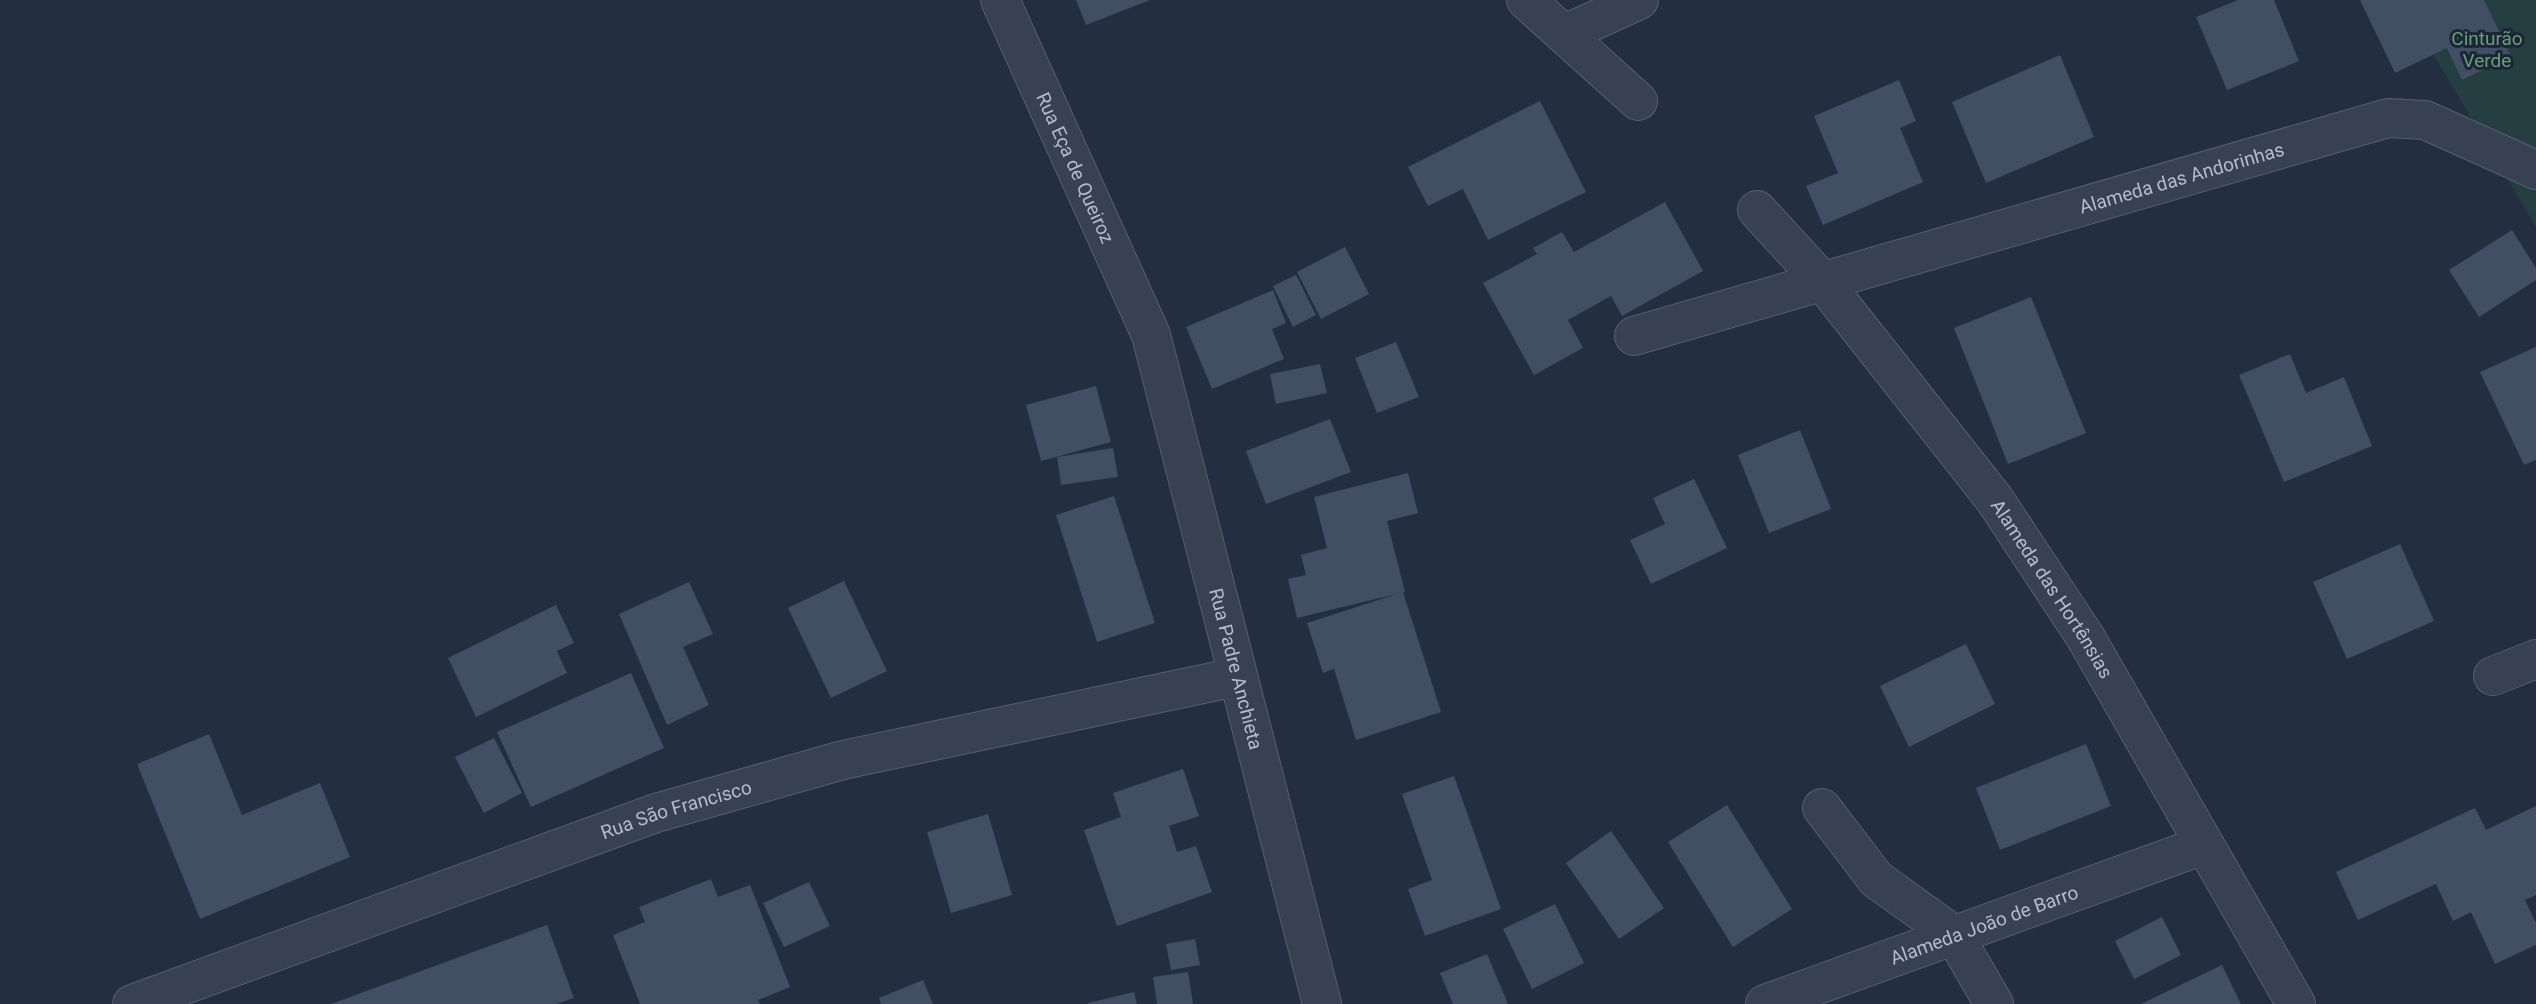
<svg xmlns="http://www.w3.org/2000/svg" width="2536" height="1004" viewBox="0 0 2536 1004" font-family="Roboto,sans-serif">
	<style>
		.green { fill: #253e42 }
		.building { fill: #414e63 }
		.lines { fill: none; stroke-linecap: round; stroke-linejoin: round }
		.street-casing { stroke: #555f6e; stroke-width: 40 }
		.street { stroke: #374151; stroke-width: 38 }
		.labels { text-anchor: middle; stroke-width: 6; stroke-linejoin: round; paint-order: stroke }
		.park-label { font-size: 19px; fill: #699e77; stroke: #1c2636 }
		.street-label { font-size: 19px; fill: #b4bccb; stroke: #1c2636 }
	</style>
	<rect width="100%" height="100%" fill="#232f41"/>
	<path class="green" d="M 2401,0 L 2536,0 L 2536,227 Z"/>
	<g class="building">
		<path d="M 1076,0 L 1150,0 L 1086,25 Z"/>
		<path d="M 2238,0 L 2274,0 L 2299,61 L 2227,90 L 2196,17 Z"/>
		<path d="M 2360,0 L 2484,0 L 2511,56 L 2462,80 L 2447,48 L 2395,73 Z"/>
		<path d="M 2060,55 L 2094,137 L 1986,183 L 1952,102 Z"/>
		<path d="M 1899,80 L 1916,121 L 1900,128 L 1923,182 L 1823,225 L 1806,186 L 1838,173 L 1814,116 Z"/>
		<path d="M 1540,101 L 1586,192 L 1488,240 L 1463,189 L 1428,206 L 1408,167 Z"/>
		<path d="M 1665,202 L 1703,271 L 1622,316 L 1611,296 L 1568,320 L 1583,348 L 1534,375 L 1483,283 L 1537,254 L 1533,248 L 1562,232 L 1574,252 Z"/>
		<path d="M 2512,230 L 2536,268 L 2536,280 L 2479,317 L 2449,270 Z"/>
		<path d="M 1345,247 L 1369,294 L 1321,319 L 1297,272 Z"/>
		<path d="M 1296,275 L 1316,315 L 1293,327 L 1273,286 Z"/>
		<path d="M 1273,290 L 1286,323 L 1272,329 L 1284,359 L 1212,389 L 1186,327 Z"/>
		<path d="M 2031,297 L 2086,433 L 2008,464 L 1954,328 Z"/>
		<path d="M 1396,342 L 1419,397 L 1377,413 L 1355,358 Z"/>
		<path d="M 2536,347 L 2536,460 L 2524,465 L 2480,372 Z"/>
		<path d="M 2290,354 L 2306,393 L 2344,377 L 2372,446 L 2284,482 L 2239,375 Z"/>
		<path d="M 1320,364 L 1327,393 L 1276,404 L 1270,374 Z"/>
		<path d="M 1096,386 L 1111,442 L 1041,461 L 1026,405 Z"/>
		<path d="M 1330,419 L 1351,472 L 1266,504 L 1246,451 Z"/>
		<path d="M 1800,430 L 1831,509 L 1769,533 L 1738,455 Z"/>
		<path d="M 1113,448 L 1118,477 L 1061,485 L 1057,457 Z"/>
		<path d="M 1408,473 L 1418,513 L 1387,521 L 1405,592 L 1297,618 L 1288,579 L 1306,575 L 1301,555 L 1327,548 L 1314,497 Z"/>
		<path d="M 1694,479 L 1727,548 L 1651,584 L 1630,540 L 1665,524 L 1653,498 Z"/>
		<path d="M 1114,496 L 1155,623 L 1097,642 L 1056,515 Z"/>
		<path d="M 2400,544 L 2434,621 L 2347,659 L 2313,582 Z"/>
		<path d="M 844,581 L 887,671 L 831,698 L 788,608 Z"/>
		<path d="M 689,582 L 713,634 L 683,647 L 709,705 L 667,725 L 619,614 Z"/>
		<path d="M 1403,592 L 1441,712 L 1356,740 L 1334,669 L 1323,673 L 1307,623 Z"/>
		<path d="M 556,605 L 574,643 L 557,651 L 567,673 L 476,717 L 448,658 Z"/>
		<path d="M 1966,644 L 1995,704 L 1909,747 L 1880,686 Z"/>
		<path d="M 631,673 L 664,748 L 531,807 L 497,732 Z"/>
		<path d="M 209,734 L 242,815 L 320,783 L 350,857 L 200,919 L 137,764 Z"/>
		<path d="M 494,738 L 522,793 L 484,813 L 455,757 Z"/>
		<path d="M 2086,744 L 2111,806 L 2000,850 L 1976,788 Z"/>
		<path d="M 1183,769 L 1199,816 L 1169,826 L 1177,852 L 1196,846 L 1212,892 L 1117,926 L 1084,830 L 1121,817 L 1113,793 Z"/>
		<path d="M 1454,776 L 1501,909 L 1425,936 L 1408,889 L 1432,880 L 1402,794 Z"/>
		<path d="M 1727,805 L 1792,909 L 1733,947 L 1668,842 Z"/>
		<path d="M 2536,806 L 2536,895 L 2525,900 L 2536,923 L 2536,945 L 2495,964 L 2471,912 L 2453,921 L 2436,884 L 2358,920 L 2336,872 L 2475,808 L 2486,830 Z"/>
		<path d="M 988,814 L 1012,895 L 951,913 L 927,832 Z"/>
		<path d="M 1611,831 L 1664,908 L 1619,939 L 1566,863 Z"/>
		<path d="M 711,879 L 718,897 L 750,885 L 790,987 L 758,1000 L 760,1004 L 640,1004 L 613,935 L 645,922 L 639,907 Z"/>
		<path d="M 809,882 L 830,926 L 784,947 L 763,903 Z"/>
		<path d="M 1555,904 L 1584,963 L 1532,989 L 1503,929 Z"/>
		<path d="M 2162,917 L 2181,955 L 2134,979 L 2115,941 Z"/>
		<path d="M 547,925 L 574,998 L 556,1004 L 331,1004 Z"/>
		<path d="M 1195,939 L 1200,965 L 1171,970 L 1166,944 Z"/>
		<path d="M 1487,954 L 1508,1004 L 1453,1004 L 1440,973 Z"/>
		<path d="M 2222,965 L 2241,1004 L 2141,1004 Z"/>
		<path d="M 1188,972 L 1193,1004 L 1157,1004 L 1153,977 Z"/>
		<path d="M 923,980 L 933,1004 L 881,1004 L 879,998 Z"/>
		<path d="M 1134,992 L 1137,1004 L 1088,1004 L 1088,1003 Z"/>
	</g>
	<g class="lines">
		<defs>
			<g id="street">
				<path id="s1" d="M 1000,0 L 1151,335 L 1322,1004"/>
				<path d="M 1526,0 L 1638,101"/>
				<path d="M 1565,34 L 1639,0"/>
				<path id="s2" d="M 1757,210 L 1823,282 L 1995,500 L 2086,638 L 2296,1004"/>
				<path id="s3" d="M 1634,336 L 2388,118 L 2425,120 L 2536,170"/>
				<path d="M 2493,676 L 2536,659"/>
				<path d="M 1822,808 L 1876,879 L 1954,935 L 1994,1004"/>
				<path id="s4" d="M 132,1004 L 656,813 L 843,760 L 1236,677"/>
				<path id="s5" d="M 1765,1004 L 2204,845"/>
			</g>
		</defs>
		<use href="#street" class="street-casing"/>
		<use href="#street" class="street"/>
	</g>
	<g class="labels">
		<g class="park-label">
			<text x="2487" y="45">Cinturão<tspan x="2487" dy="22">Verde</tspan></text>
		</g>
		<g class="street-label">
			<text dy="7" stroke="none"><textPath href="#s1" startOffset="184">Rua Eça de Queiroz</textPath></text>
			<text dy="7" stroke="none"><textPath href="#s3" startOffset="570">Alameda das Andorinhas</textPath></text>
			<text dy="7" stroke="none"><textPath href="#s2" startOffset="481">Alameda das Hortênsias</textPath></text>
			<text dy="7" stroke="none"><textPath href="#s1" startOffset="712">Rua Padre Anchieta</textPath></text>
			<text dy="7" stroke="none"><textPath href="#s4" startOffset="578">Rua São Francisco</textPath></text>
			<text dy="7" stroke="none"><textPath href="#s5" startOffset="233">Alameda João de Barro</textPath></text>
		</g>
	</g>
</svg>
